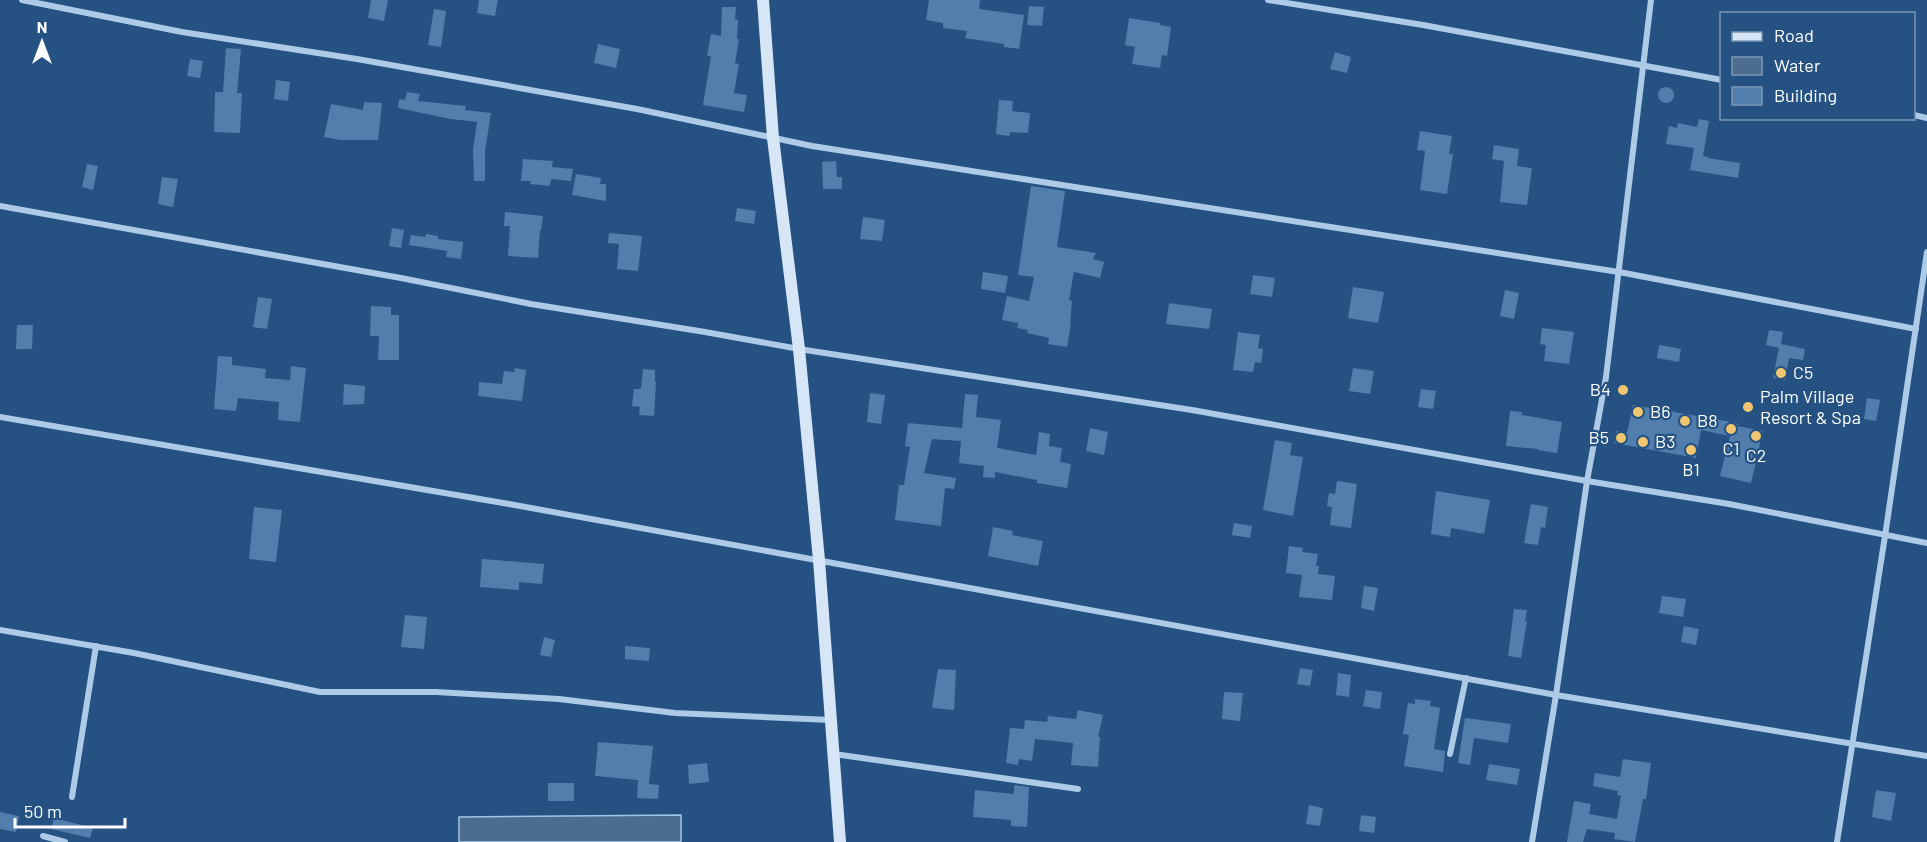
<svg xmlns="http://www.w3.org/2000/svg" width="1927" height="842" viewBox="0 0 1927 842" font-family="Barlow,sans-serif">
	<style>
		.water { fill: #4d6d8f; stroke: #a1c5e8; stroke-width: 1.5 }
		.building { fill: #517eac }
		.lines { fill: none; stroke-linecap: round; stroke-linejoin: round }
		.street { stroke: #adcae7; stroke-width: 6 }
		.secondary { stroke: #d7e6f6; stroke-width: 12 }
		.poi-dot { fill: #f1c671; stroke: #255282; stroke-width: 2 }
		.labels { text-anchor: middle; stroke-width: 4.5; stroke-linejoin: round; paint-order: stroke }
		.poi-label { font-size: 18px; fill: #fff; stroke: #255282; text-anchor: start }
	</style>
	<rect width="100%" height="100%" fill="#255282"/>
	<path class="water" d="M 681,815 L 681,842 L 459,842 L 459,817 Z"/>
	<g class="building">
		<path d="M 371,0 L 388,0 L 384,21 L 368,18 Z"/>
		<path d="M 479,0 L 498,0 L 495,16 L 477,13 Z"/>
		<path d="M 929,0 L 980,0 L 979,9 L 1024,15 L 1019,49 L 1004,47 L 1004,44 L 965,38 L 967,31 L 943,28 L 943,23 L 926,20 Z"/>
		<path d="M 1029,6 L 1044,7 L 1042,26 L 1027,25 Z"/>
		<path d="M 722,7 L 736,7 L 735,19 L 738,20 L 737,39 L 739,39 L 735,63 L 739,64 L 734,93 L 747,95 L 744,112 L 703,105 L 711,56 L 707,56 L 711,34 L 721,36 Z"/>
		<path d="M 434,9 L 446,11 L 441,47 L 428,45 Z"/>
		<path d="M 1129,18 L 1160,23 L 1160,25 L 1171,27 L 1167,56 L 1162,55 L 1160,68 L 1132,64 L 1135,47 L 1125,45 Z"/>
		<path d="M 598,44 L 620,49 L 616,68 L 594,63 Z"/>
		<path d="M 226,48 L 241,49 L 237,93 L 242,93 L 240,133 L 214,132 L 215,92 L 223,92 Z"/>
		<path d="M 1335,52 L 1351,57 L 1347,73 L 1330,69 Z"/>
		<path d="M 190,59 L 203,61 L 200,78 L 187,76 Z"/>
		<path d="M 276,80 L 290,82 L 288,101 L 274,99 Z"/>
		<circle cx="1666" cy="95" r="8"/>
		<path d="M 407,92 L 420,94 L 418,101 L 466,106 L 465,110 L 491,113 L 485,151 L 485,181 L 474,181 L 473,150 L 477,122 L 451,119 L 398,108 L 399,99 L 405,100 Z"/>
		<path d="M 999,100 L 1013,101 L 1012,111 L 1030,113 L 1028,133 L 1010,132 L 1009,136 L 996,134 Z"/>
		<path d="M 364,102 L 382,103 L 378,140 L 340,140 L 324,137 L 331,104 L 363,110 Z"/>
		<path d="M 1699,119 L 1709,121 L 1703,156 L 1708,157 L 1708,158 L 1740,163 L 1738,178 L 1690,170 L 1694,148 L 1666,144 L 1669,126 L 1677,128 L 1678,123 L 1697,127 Z"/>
		<path d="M 1420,131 L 1452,136 L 1449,154 L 1453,154 L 1447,194 L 1420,190 L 1425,151 L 1417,150 Z"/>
		<path d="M 1494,145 L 1519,149 L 1517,166 L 1532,168 L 1527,205 L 1500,202 L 1504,161 L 1492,159 Z"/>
		<path d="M 523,159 L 553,161 L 552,167 L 573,169 L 571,181 L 551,179 L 550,186 L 530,184 L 531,181 L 521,181 Z"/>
		<path d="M 836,161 L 837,177 L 842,177 L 842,189 L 823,189 L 822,162 Z"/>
		<path d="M 87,164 L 98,166 L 93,190 L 82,187 Z"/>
		<path d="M 576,174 L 601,178 L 600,184 L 606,184 L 606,201 L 572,195 Z"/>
		<path d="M 162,177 L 178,179 L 173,207 L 158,204 Z"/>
		<path d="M 1031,186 L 1065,191 L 1057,247 L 1096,253 L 1093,259 L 1104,262 L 1100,278 L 1074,272 L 1069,300 L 1072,301 L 1070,324 L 1071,324 L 1067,347 L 1048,344 L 1049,338 L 1027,333 L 1028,330 L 1017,328 L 1018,323 L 1002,320 L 1007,296 L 1029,301 L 1034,277 L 1018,275 Z"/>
		<path d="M 737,208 L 756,211 L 754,224 L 735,221 Z"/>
		<path d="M 505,212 L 543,216 L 541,230 L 540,230 L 538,258 L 508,256 L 510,226 L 504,226 Z"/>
		<path d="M 863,217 L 885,220 L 882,241 L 860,239 Z"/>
		<path d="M 392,228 L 404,230 L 401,248 L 389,246 Z"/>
		<path d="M 609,233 L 642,236 L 638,271 L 617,269 L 619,244 L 608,243 Z"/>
		<path d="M 426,234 L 438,236 L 438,239 L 463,242 L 461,259 L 446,257 L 447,251 L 409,245 L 411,235 L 425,237 Z"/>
		<path d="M 983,272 L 1008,276 L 1005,293 L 981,289 Z"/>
		<path d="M 1253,275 L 1275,278 L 1272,297 L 1250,294 Z"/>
		<path d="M 1353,287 L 1384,292 L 1378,323 L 1348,318 Z"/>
		<path d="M 1505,290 L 1519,293 L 1514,319 L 1500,316 Z"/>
		<path d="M 258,297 L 272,299 L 267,329 L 253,327 Z"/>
		<path d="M 1169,303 L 1212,309 L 1209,329 L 1166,324 Z"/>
		<path d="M 371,306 L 391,307 L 391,315 L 399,315 L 399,360 L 378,360 L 379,336 L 370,336 Z"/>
		<path d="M 17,325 L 33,325 L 32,349 L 16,349 Z"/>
		<path d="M 1542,328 L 1574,332 L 1569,364 L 1544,361 L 1546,345 L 1540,344 Z"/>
		<path d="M 1769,330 L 1783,332 L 1781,344 L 1805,349 L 1803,360 L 1789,358 L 1785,380 L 1773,378 L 1779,348 L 1766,345 Z"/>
		<path d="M 1238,332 L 1260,335 L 1258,348 L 1263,349 L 1261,363 L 1255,362 L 1253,372 L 1233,370 Z"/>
		<path d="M 1659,345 L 1681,349 L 1679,362 L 1657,358 Z"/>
		<path d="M 218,356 L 232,357 L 232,365 L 266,369 L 265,378 L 290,380 L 291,366 L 306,368 L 300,422 L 278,420 L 279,402 L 238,398 L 236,411 L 214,409 Z"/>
		<path d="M 515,368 L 526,370 L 522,401 L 478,396 L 479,382 L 502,384 L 504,371 L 514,372 Z"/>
		<path d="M 1353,368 L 1374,371 L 1370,394 L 1349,391 Z"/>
		<path d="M 643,369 L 655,370 L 655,382 L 656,382 L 654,416 L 639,415 L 640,407 L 632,406 L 634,389 L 641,389 Z"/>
		<path d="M 344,384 L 365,386 L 364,404 L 343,405 Z"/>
		<path d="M 1421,389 L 1436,391 L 1433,409 L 1418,407 Z"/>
		<path d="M 870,393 L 885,395 L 881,424 L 867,422 Z"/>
		<path d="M 965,394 L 978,395 L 976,417 L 1001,420 L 997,448 L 1036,455 L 1039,432 L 1050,434 L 1049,446 L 1062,448 L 1060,462 L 1071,464 L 1067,488 L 1037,483 L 1037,480 L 995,472 L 995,478 L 983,477 L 984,466 L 959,463 L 961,441 L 932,439 L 924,473 L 956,478 L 954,489 L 945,488 L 941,526 L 895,520 L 899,485 L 904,485 L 910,447 L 905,446 L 908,423 L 962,428 Z"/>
		<path d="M 1867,398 L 1880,400 L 1876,421 L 1864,419 Z"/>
		<path d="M 1633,405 L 1726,421 L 1738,424 L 1737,426 L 1763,431 L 1751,483 L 1720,476 L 1730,436 L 1701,430 L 1696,458 L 1614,443 L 1616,431 L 1627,433 Z"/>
		<path d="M 1510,411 L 1522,412 L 1522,415 L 1562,422 L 1557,453 L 1538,450 L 1538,449 L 1506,446 Z"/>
		<path d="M 1090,428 L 1108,432 L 1104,455 L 1086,451 Z"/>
		<path d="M 1275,440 L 1292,443 L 1290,455 L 1303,457 L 1293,516 L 1263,510 Z"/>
		<path d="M 1337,481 L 1357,484 L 1351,528 L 1330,525 L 1332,507 L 1327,506 L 1329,493 L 1335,494 Z"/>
		<path d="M 1436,491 L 1490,500 L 1484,534 L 1451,528 L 1450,537 L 1431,534 Z"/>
		<path d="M 1531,504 L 1548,507 L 1545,528 L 1541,527 L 1538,545 L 1524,543 Z"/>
		<path d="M 254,507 L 282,510 L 276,562 L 249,559 Z"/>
		<path d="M 1234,523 L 1252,526 L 1250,538 L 1232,535 Z"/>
		<path d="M 993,527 L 1013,531 L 1012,535 L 1043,541 L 1038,566 L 988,556 Z"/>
		<path d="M 1289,546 L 1303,548 L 1302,552 L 1318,554 L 1316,566 L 1319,566 L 1318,574 L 1335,576 L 1332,600 L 1299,597 L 1302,575 L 1286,573 Z"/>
		<path d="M 482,559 L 544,564 L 542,584 L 519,582 L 519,590 L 480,587 Z"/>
		<path d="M 1364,586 L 1378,588 L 1374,611 L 1361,608 Z"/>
		<path d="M 1662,596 L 1686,599 L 1683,617 L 1659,613 Z"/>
		<path d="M 1514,609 L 1527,610 L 1525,621 L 1527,621 L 1521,658 L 1508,656 Z"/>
		<path d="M 405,615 L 427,617 L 424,649 L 401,647 Z"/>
		<path d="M 1684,626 L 1699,629 L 1696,645 L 1681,642 Z"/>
		<path d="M 544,637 L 555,640 L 551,657 L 540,655 Z"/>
		<path d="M 625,646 L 650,648 L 649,661 L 625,659 Z"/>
		<path d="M 1300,668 L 1313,670 L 1310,686 L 1297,684 Z"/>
		<path d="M 938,669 L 956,670 L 954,710 L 932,708 Z"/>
		<path d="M 1338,673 L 1351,675 L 1349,697 L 1336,695 Z"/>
		<path d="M 1366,690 L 1382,692 L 1380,709 L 1363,706 Z"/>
		<path d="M 1224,692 L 1243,693 L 1240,721 L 1222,719 Z"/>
		<path d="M 1415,699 L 1431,701 L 1430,706 L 1440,708 L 1434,749 L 1445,751 L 1443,772 L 1404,766 L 1409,735 L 1403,734 L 1408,703 L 1415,704 Z"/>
		<path d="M 1078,710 L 1103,715 L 1098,737 L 1100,737 L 1098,767 L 1071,765 L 1073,743 L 1035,739 L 1032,761 L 1019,759 L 1018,765 L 1006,763 L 1010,728 L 1024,729 L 1025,720 L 1047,722 L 1048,716 L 1076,719 Z"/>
		<path d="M 1465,718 L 1511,724 L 1508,743 L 1474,738 L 1470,765 L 1458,763 Z"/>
		<path d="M 598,742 L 653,746 L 649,784 L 659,785 L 658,799 L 637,798 L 638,780 L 595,776 Z"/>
		<path d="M 1623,759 L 1651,763 L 1646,799 L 1643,799 L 1635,842 L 1614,839 L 1615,833 L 1587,829 L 1583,842 L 1567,842 L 1574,801 L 1591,804 L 1589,814 L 1617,819 L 1621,796 L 1617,795 L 1618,791 L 1593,786 L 1595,773 L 1620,777 Z"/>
		<path d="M 707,763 L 709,782 L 689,784 L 688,765 Z"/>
		<path d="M 1489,764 L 1520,769 L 1517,785 L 1486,780 Z"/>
		<rect x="548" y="783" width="26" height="18"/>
		<path d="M 1014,785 L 1029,787 L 1027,827 L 1011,826 L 1011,820 L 973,817 L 975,790 L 1014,794 Z"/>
		<path d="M 1876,790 L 1896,793 L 1891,821 L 1872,817 Z"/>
		<path d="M 1309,805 L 1323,808 L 1320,826 L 1306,824 Z"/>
		<path d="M 0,812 L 19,816 L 16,832 L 0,829 Z"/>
		<path d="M 1361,815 L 1376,817 L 1374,833 L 1359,831 Z"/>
		<path d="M 54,818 L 93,828 L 90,838 L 51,829 Z"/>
	</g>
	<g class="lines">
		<g class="street">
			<path d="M 22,0 L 182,32 L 357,59 L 637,109 L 812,146 L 1619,272 L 1916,329"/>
			<path d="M 1268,0 L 1423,25 L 1722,80"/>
			<path d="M 1914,115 L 1927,118"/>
			<path d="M 0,206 L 401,278 L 531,304 L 705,332 L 799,349 L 1192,410 L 1587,481 L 1729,504 L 1927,543"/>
			<path d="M 0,417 L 509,504 L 1556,695 L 1927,756"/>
			<path d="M 0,630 L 134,653 L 320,692 L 436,692 L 559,699 L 675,713 L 830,720"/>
			<path d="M 834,754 L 1078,789"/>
			<path d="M 1450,754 L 1466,678"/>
			<path d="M 72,797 L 96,646"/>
			<path d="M 43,836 L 65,842"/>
			<path d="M 1532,842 L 1556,695 L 1587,481 L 1606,377 L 1651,0"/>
			<path d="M 1837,842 L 1885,536 L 1927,252"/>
		</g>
		<path class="secondary" d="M 763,0 L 773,138 L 799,349 L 819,560 L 840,842"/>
	</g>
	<g class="poi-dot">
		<circle cx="1781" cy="373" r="6"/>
		<circle cx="1623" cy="390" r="6"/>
		<circle cx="1748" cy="407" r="6"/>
		<circle cx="1638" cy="412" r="6"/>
		<circle cx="1685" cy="421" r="6"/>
		<circle cx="1731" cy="429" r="6"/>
		<circle cx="1756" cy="436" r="6"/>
		<circle cx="1621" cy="438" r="6"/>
		<circle cx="1643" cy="442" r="6"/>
		<circle cx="1691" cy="450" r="6"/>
	</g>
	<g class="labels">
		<g class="poi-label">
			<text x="1793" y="379">C5</text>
			<text x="1611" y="396" text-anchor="end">B4</text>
			<text x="1760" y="403">Palm Village<tspan x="1760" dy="21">Resort &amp; Spa</tspan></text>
			<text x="1650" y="418">B6</text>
			<text x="1697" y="427">B8</text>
			<text x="1609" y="444" text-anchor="end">B5</text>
			<text x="1655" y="448">B3</text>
			<text x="1731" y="455" text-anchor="middle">C1</text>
			<text x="1756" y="462" text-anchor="middle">C2</text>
			<text x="1691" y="476" text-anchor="middle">B1</text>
		</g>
	</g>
	<rect x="1720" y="12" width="195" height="108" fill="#255282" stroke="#7c97b4" stroke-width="1.5"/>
	<rect x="1732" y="32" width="30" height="9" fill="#d7e6f6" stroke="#7c97b4" stroke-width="1.5"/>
	<text x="1774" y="42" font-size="18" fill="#ffffff">Road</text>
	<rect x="1732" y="57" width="30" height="18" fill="#4d6d8f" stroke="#7c97b4" stroke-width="1.5"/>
	<text x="1774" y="72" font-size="18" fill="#ffffff">Water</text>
	<rect x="1732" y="87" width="30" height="18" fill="#517eac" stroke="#7c97b4" stroke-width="1.5"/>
	<text x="1774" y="102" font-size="18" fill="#ffffff">Building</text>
	<g transform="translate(42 42)" stroke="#255282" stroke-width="4.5" paint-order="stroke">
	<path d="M0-4.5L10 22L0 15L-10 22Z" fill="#ffffff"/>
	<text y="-9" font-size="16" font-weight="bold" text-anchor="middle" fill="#ffffff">N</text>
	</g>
	<path d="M15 818v9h110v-9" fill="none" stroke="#ffffff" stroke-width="3"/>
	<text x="24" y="818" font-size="18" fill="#ffffff" stroke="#255282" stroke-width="4.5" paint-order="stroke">50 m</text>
</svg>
